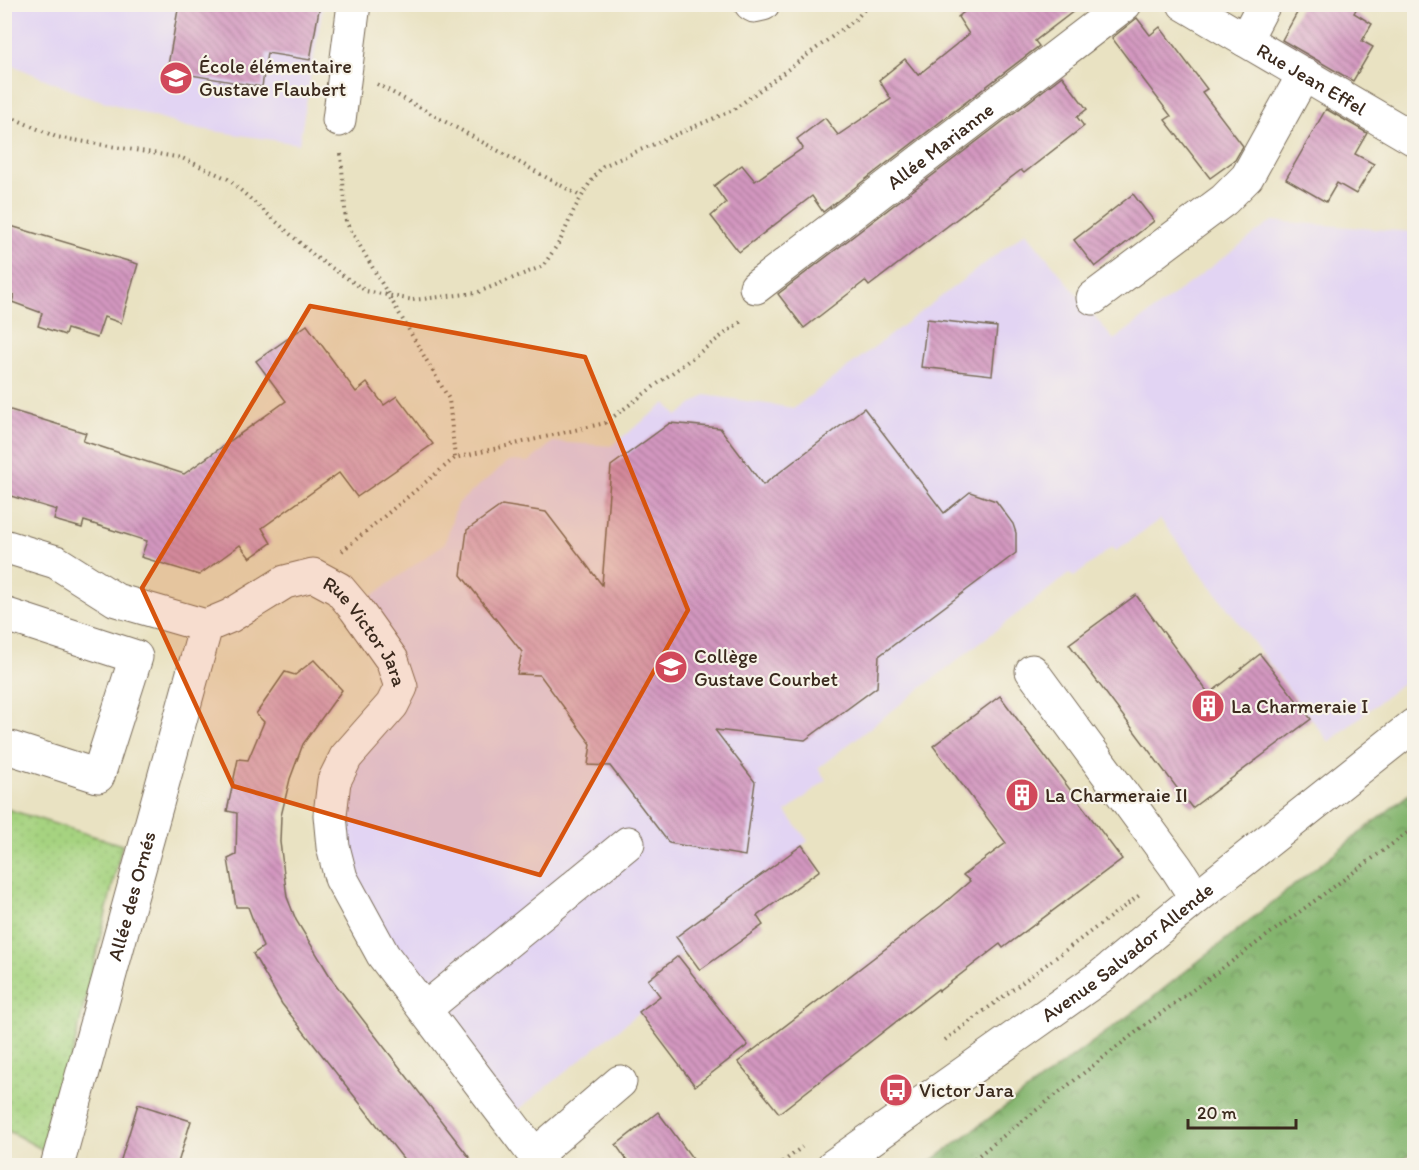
<svg xmlns="http://www.w3.org/2000/svg" width="1419" height="1170" viewBox="0 0 1419 1170" font-family="Itim,sans-serif">
	<style>
		.built { fill: #e2d4f3 }
		.forest { fill: url(#forest-crowns); stroke: #607046; stroke-width: 1.5 }
		.park { fill: url(#park-dots); stroke: #707e4f; stroke-width: 1.5 }
		.building { fill: url(#building-back-hatch) }
		.lines { fill: none; stroke-linecap: round; stroke-linejoin: round }
		.minor-casing { stroke: #786a57; stroke-width: 35 }
		.path { stroke: #786a57; stroke-width: 4; stroke-dasharray: 1.5 4.5; stroke-linecap: butt }
		.minor { stroke: #fff; stroke-width: 33 }
		.path-bridge { stroke: #786a57; stroke-width: 4; stroke-dasharray: 1.5 4.5; stroke-linecap: butt }
		.marked { fill: #d7540e; fill-opacity: 0.2; stroke: #d7540e; stroke-width: 4.5; stroke-linejoin: round }
		.labels { text-anchor: middle; stroke-width: 4.5; stroke-linejoin: round; paint-order: stroke }
		.poi-label { font-size: 20px; fill: #3b2a1e; stroke: #f7f3e8; text-anchor: start }
		.street-label { font-size: 20px; fill: #3b2a1e; stroke: #f7f3e8 }
	</style>
	<defs>
		<pattern id="forest-crowns" width="20" height="18" patternUnits="userSpaceOnUse" patternTransform="scale(1.5)"><rect width="20" height="18" fill="#84b56e"/><path d="M2 6a3 3 0 1 1 6 0M12 15a3 3 0 1 1 6 0" fill="none" stroke="#6d935a"/></pattern>
		<pattern id="park-dots" width="8" height="8" patternUnits="userSpaceOnUse" patternTransform="scale(1.5)"><rect width="8" height="8" fill="#a6d380"/><path d="M2 2h.1M6 6h.1" fill="none" stroke="#90b56e" stroke-width="1.8" stroke-linecap="round"/></pattern>
		<pattern id="building-back-hatch" width="6" height="6" patternUnits="userSpaceOnUse" patternTransform="scale(1.5)"><rect width="6" height="6" fill="#d397c0"/><path d="M-1 5l2 2M0 0l6 6M5-1l2 2" fill="none" stroke="#ac7b9b"/></pattern>
	</defs>
	<rect width="100%" height="100%" fill="#f7f3e8"/>
	<filter id="ink" filterUnits="userSpaceOnUse"><feTurbulence type="fractalNoise" baseFrequency=".0167" numOctaves="2"/><feDisplacementMap in="SourceGraphic" scale="12" xChannelSelector="R" yChannelSelector="G"/><feConvolveMatrix kernelMatrix="1 2 1 2 8 2 1 2 1" color-interpolation-filters="sRGB"/></filter>
	<filter id="wash" filterUnits="userSpaceOnUse"><feTurbulence type="fractalNoise" baseFrequency=".008" numOctaves="4" result="noise"/><feDisplacementMap in="SourceGraphic" scale="24" xChannelSelector="R" yChannelSelector="G"/><feGaussianBlur stdDeviation="1.35" result="paint"/><feColorMatrix in="noise" values="0 0 0 0 0 0 0 0 0 0 0 0 0 0 0 0 0 1.4 0 .05"/><feComposite in="paint" operator="in"/></filter>
	<g filter="url(#wash)">
		<rect width="100%" height="100%" fill="#e9e2c2"/>
		<g class="built">
			<path d="M 5,5 L 323,5 L 299,144 L 187,127 L 80,94 L 5,62 Z"/>
			<path d="M 1272,221 L 1414,232 L 1414,674 L 1329,742 L 1160,519 L 1116,551 L 1112,547 L 1074,577 L 1070,573 L 818,768 L 826,780 L 786,812 L 808,841 L 676,937 L 688,954 L 679,956 L 648,980 L 660,996 L 508,1118 L 341,878 L 346,757 L 392,705 L 355,608 L 445,543 L 457,504 L 509,461 L 529,462 L 553,442 L 611,446 L 666,403 L 677,416 L 705,395 L 794,408 L 1026,232 L 1114,340 Z"/>
		</g>
		<path class="forest" d="M 1414,790 L 1414,1153 L 1391,1166 L 926,1165 L 1147,1002 Z"/>
		<path class="park" d="M 4,808 L 122,845 L 49,1153 L 5,1129 Z"/>
		<g id="blocks">
			<g class="building">
				<path d="M 179,4 L 320,4 L 310,60 L 267,53 L 262,87 L 167,71 Z"/>
				<path d="M 974,4 L 1083,4 L 1035,41 L 1039,46 L 823,212 L 812,196 L 739,252 L 711,216 L 726,203 L 714,186 L 742,165 L 755,181 L 803,148 L 797,139 L 825,118 L 838,135 L 891,99 L 879,80 L 905,59 L 918,75 L 969,34 L 958,17 Z"/>
				<path d="M 1302,4 L 1359,4 L 1354,13 L 1372,24 L 1362,41 L 1373,47 L 1353,81 L 1282,40 Z"/>
				<path d="M 1137,18 L 1150,35 L 1160,27 L 1207,89 L 1202,92 L 1243,146 L 1235,160 L 1210,178 L 1165,120 L 1171,116 L 1112,38 Z"/>
				<path d="M 1062,76 L 1087,109 L 1077,117 L 1084,126 L 1024,173 L 1021,170 L 869,286 L 865,281 L 804,328 L 778,294 Z"/>
				<path d="M 1326,109 L 1367,133 L 1355,154 L 1374,164 L 1356,194 L 1337,183 L 1326,202 L 1286,179 Z"/>
				<path d="M 1133,194 L 1154,221 L 1095,267 L 1074,240 Z"/>
				<path d="M 4,224 L 138,264 L 121,323 L 104,317 L 97,338 L 67,329 L 65,335 L 38,326 L 42,313 L 12,302 L 14,295 L 4,292 Z"/>
				<path d="M 927,319 L 997,327 L 992,375 L 921,367 Z"/>
				<path d="M 307,325 L 356,392 L 367,383 L 384,405 L 397,396 L 433,444 L 357,497 L 339,473 L 262,528 L 271,543 L 250,558 L 240,545 L 199,575 L 141,557 L 147,541 L 84,521 L 82,528 L 54,520 L 57,510 L 4,494 L 4,408 L 86,433 L 83,441 L 184,474 L 286,401 L 256,361 Z"/>
				<path d="M 864,408 L 944,513 L 970,492 L 996,501 L 1013,524 L 1016,533 L 1016,553 L 879,656 L 877,687 L 805,740 L 715,730 L 755,782 L 745,856 L 669,843 L 610,766 L 588,765 L 591,744 L 540,675 L 517,674 L 522,652 L 461,575 L 467,530 L 502,505 L 546,512 L 602,585 L 611,466 L 670,423 L 720,428 L 763,485 Z"/>
				<path d="M 1136,595 L 1209,694 L 1260,654 L 1311,719 L 1192,808 L 1069,644 Z"/>
				<path d="M 314,660 L 342,690 L 303,744 L 290,779 L 281,816 L 280,842 L 287,897 L 296,920 L 333,981 L 476,1166 L 409,1166 L 282,1004 L 253,954 L 263,947 L 248,907 L 236,907 L 228,859 L 236,855 L 237,813 L 227,811 L 238,759 L 248,760 L 264,722 L 256,714 L 285,672 L 295,675 Z"/>
				<path d="M 1000,696 L 1122,859 L 1003,948 L 1000,944 L 939,991 L 938,989 L 779,1113 L 738,1062 L 941,906 L 970,881 L 963,875 L 1006,843 L 933,746 Z"/>
				<path d="M 802,845 L 820,870 L 757,916 L 763,925 L 700,970 L 676,937 Z"/>
				<path d="M 678,956 L 748,1045 L 695,1086 L 639,1012 L 660,996 L 648,980 Z"/>
				<path d="M 138,1104 L 191,1121 L 177,1166 L 119,1166 Z"/>
				<path d="M 658,1112 L 698,1166 L 631,1166 L 616,1145 Z"/>
			</g>
		</g>
	</g>
	<g filter="url(#ink)">
		<use href="#blocks" fill-opacity="0" stroke="#786a57" stroke-width="1.5"/>
		<g class="lines">
			<defs>
				<g id="minor">
					<path d="M 751,4 L 754,6 L 763,4"/>
					<path d="M 1184,4 L 1245,40"/>
					<path id="s1" d="M 1264,4 L 1245,40 L 1414,139"/>
					<path d="M 339,120 L 354,4"/>
					<path id="s2" d="M 756,287 L 1125,4"/>
					<path d="M 1093,298 L 1224,200 L 1247,177 L 1304,74"/>
					<path id="s3" d="M 4,546 L 56,562 L 116,600 L 206,626 L 230,616 L 285,582 L 313,575 L 339,589 L 355,608 L 392,660 L 401,687 L 392,705 L 346,757 L 334,781 L 330,815 L 333,847 L 341,878 L 383,955 L 543,1166"/>
					<path d="M 4,614 L 136,657 L 98,776 L 4,746"/>
					<path d="M 1032,671 L 1176,867 L 1196,898"/>
					<path d="M 425,1009 L 628,843"/>
					<path d="M 535,1155 L 620,1082"/>
					<path id="s4" d="M 57,1166 L 206,626"/>
					<path id="s5" d="M 833,1166 L 1100,977 L 1196,898 L 1414,725"/>
				</g>
			</defs>
			<use href="#minor" class="minor-casing"/>
			<g class="path">
				<path d="M 377,84 L 582,197"/>
				<path d="M 4,114 L 56,137 L 182,158 L 228,179 L 317,258"/>
				<path d="M 341,154 L 346,222 L 449,399 L 455,458"/>
				<path d="M 413,300 L 476,293 L 543,266 L 560,241 L 575,208 L 589,184 L 603,166 L 733,110 L 856,19 L 869,4"/>
				<path d="M 342,551 L 455,458 L 605,423 L 743,320"/>
				<path d="M 945,1040 L 1141,894"/>
				<path d="M 778,1166 L 802,1147"/>
				<path d="M 965,1166 L 1145,1025 L 1414,828"/>
			</g>
			<use href="#minor" class="minor"/>
			<path class="path-bridge" d="M 317,258 L 366,291 L 413,300"/>
		</g>
	</g>
	<path class="marked" d="M 310,306 L 585,357 L 688,610 L 540,875 L 233,786 L 142,588 Z"/>
	<defs>
		<symbol id="school-disc" viewBox="-11 -11 22 22"><circle r="9.5" fill="#d1495b" stroke="#f7f3e8"/><path d="M0-5L7-2L0 1L-7-2ZM-4 1L0 2.5L4 1V4Q0 6-4 4Z" fill="#fff"/></symbol>
		<symbol id="building-disc" viewBox="-11 -11 22 22"><circle r="9.5" fill="#d1495b" stroke="#f7f3e8"/><path d="M-4-6H4V6H1V3H-1V6H-4ZM-2.5-4.3h1.7v1.8h-1.7ZM.8-4.3h1.7v1.8H.8ZM-2.5-1h1.7V.8h-1.7ZM.8-1h1.7V.8H.8Z" fill="#fff"/></symbol>
		<symbol id="bus-disc" viewBox="-11 -11 22 22"><circle r="9.5" fill="#d1495b" stroke="#f7f3e8"/><path d="M-5-6H5V4H4V6H2V4H-2V6H-4V4H-5ZM-3.5-4V0h7V-4ZM-3.5 1.2v1.5H-2V1.2ZM2 1.2v1.5H3.5V1.2Z" fill="#fff"/></symbol>
	</defs>
	<g fill-rule="evenodd">
		<use href="#school-disc" x="157" y="59" width="38" height="38"/>
		<use href="#school-disc" x="652" y="648" width="38" height="38"/>
		<use href="#building-disc" x="1189" y="687" width="38" height="38"/>
		<use href="#building-disc" x="1003" y="776" width="38" height="38"/>
		<use href="#bus-disc" x="877" y="1071" width="38" height="38"/>
	</g>
	<g class="labels">
		<g class="poi-label">
			<text x="199" y="73">École élémentaire<tspan x="199" dy="23">Gustave Flaubert</tspan></text>
			<text x="694" y="663">Collège<tspan x="694" dy="23">Gustave Courbet</tspan></text>
			<text x="1231" y="713">La Charmeraie I</text>
			<text x="1045" y="802">La Charmeraie II</text>
			<text x="919" y="1097">Victor Jara</text>
		</g>
		<g class="street-label">
			<text dy="7" stroke="none"><textPath href="#s1" startOffset="118">Rue Jean Effel</textPath></text>
			<text dy="7" stroke="none"><textPath href="#s2" startOffset="232">Allée Marianne</textPath></text>
			<text dy="7" stroke="none"><textPath href="#s3" startOffset="418">Rue Victor Jara</textPath></text>
			<text dy="7" stroke="none"><textPath href="#s4" startOffset="280">Allée des Ornés</textPath></text>
			<text dy="7" stroke="none"><textPath href="#s5" startOffset="364">Avenue Salvador Allende</textPath></text>
		</g>
	</g>
	<rect width="1419" height="1170" fill="none" stroke="#f7f3e8" stroke-width="24"/>
	<path d="M1188 1119v9h108v-9" fill="none" stroke="#3b2a1e" stroke-width="3"/>
	<text x="1197" y="1119" font-size="18" fill="#3b2a1e" stroke="#f7f3e8" stroke-width="4.5" paint-order="stroke">20 m</text>
</svg>
